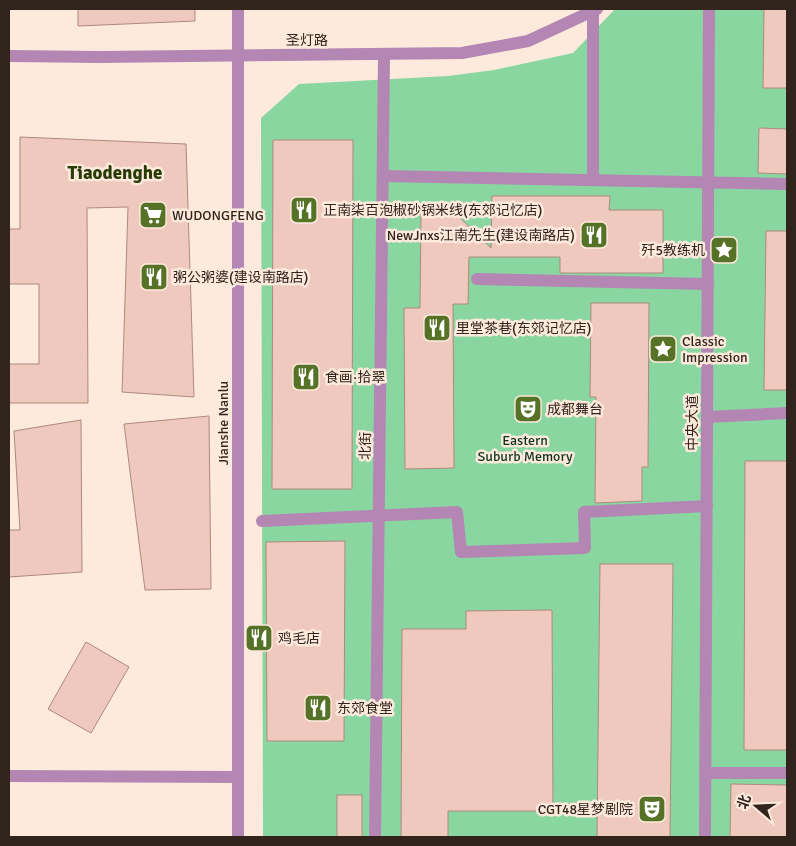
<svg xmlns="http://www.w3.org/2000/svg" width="796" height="846" viewBox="0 0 796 846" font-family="Signika,'Noto Sans SC',sans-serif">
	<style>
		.green { fill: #8ad6a0 }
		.building { fill: #efc9bd; stroke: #ad897e }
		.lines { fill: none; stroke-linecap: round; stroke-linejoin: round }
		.minor { stroke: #b386b4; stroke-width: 12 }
		.labels { text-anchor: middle; stroke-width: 5; stroke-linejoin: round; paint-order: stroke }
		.street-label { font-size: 14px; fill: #31241c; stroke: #feeadd }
		.poi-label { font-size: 14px; fill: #31241c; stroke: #feeadd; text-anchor: start }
		.park-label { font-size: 14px; fill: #0e351c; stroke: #feeadd }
		.district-label { font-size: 19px; font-weight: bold; fill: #283b04; stroke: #feeadd }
	</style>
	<rect width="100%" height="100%" fill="#feeadd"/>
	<path class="green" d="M 615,9 L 787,9 L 787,837 L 263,837 L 261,118 L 299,84 L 448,76 L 494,70 L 573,53 Z"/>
	<g class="building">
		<path d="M 78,9 L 195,9 L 195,21 L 78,26 Z"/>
		<path d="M 764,9 L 787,9 L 787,88 L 763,88 Z"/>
		<path d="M 759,128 L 787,129 L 787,174 L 758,173 Z"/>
		<path d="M 20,137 L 186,144 L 194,397 L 122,392 L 128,207 L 87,208 L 88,403 L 9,403 L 9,364 L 39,364 L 39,284 L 9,284 L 9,229 L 20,229 Z"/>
		<path d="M 273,140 L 353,140 L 352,489 L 272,489 Z"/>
		<path d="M 492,196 L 610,196 L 609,210 L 663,210 L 663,273 L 560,273 L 560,257 L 469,257 L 468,304 L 453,304 L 454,468 L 405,469 L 404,308 L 420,308 L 421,210 L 452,210 L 491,248 Z"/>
		<path d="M 766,231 L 787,231 L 787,390 L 764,390 Z"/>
		<path d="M 591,303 L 649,303 L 648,467 L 642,467 L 642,501 L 595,503 L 596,397 L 590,397 Z"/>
		<path d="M 209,416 L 211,589 L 145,590 L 124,424 Z"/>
		<path d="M 81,420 L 82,572 L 9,577 L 9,530 L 20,530 L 14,431 Z"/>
		<path d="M 745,461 L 787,461 L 787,750 L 744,750 Z"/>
		<path d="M 345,541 L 344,741 L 267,741 L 266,542 Z"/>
		<path d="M 600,564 L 673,564 L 670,837 L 597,837 Z"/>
		<path d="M 552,610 L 553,811 L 448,811 L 448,837 L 401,837 L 402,629 L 466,629 L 466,611 Z"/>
		<path d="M 86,642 L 129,667 L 91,733 L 48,709 Z"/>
		<path d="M 731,784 L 787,785 L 787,837 L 730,837 Z"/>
		<rect x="337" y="795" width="25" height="42"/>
	</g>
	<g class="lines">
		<g class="minor">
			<path d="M 238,9 L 238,837"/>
			<path d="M 9,56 L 100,57 L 462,53 L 528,41 L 597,9"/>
			<path d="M 383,176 L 787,184"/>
			<path d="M 593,180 L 593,12"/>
			<path d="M 477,279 L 708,284"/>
			<path d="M 707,417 L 787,413"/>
			<path d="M 262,521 L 457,512 L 461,552 L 585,548 L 584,512 L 707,506"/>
			<path d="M 705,773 L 787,773"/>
			<path d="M 9,776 L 238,777"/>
			<path d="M 375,837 L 384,55"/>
			<path d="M 705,837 L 709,9"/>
		</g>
	</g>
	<defs>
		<symbol id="restaurant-square" viewBox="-11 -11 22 22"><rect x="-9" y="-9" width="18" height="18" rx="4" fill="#557226" stroke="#feeadd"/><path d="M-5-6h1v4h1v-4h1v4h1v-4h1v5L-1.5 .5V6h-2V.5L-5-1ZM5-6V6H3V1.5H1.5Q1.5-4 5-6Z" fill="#fff"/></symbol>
		<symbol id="supermarket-square" viewBox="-11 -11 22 22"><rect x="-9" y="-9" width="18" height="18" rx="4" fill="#557226" stroke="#feeadd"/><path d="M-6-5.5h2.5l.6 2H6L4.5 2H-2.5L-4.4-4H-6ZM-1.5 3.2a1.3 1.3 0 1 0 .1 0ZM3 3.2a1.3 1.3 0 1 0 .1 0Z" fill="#fff"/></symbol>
		<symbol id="sight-square" viewBox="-11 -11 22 22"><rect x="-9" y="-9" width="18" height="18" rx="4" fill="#557226" stroke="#feeadd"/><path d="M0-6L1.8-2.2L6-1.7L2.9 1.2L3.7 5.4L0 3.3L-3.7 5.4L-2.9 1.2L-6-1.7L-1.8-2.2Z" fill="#fff"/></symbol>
		<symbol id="theatre-square" viewBox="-11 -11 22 22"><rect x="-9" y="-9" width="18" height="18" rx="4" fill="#557226" stroke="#feeadd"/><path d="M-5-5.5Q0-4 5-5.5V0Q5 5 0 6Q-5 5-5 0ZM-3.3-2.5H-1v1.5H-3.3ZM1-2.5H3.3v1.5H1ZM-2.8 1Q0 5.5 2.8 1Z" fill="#fff"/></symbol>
	</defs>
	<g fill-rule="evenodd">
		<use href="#restaurant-square" x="288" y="194" width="32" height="32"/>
		<use href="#supermarket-square" x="137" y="199" width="32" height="32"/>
		<use href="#restaurant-square" x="578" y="219" width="32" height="32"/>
		<use href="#sight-square" x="708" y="234" width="32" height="32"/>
		<use href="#restaurant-square" x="138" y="261" width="32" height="32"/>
		<use href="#restaurant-square" x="421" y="312" width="32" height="32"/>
		<use href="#sight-square" x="647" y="333" width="32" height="32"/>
		<use href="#restaurant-square" x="290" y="361" width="32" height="32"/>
		<use href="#theatre-square" x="512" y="393" width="32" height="32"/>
		<use href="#restaurant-square" x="243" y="622" width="32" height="32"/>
		<use href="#restaurant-square" x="302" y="692" width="32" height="32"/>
		<use href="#theatre-square" x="636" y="793" width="32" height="32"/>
	</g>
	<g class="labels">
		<g class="street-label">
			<text x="307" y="45">圣灯路</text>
			<text transform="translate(223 423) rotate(-90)" y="5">Jianshe Nanlu</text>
			<text transform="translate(692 423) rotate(-90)" y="5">中央大道</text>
			<text transform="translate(365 446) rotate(-89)" y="5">北街</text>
		</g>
		<g class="poi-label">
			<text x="323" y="215">正南柒百泡椒砂锅米线(东郊记忆店)</text>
			<text x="172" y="220">WUDONGFENG</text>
			<text x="575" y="240" text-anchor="end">NewJnxs江南先生(建设南路店)</text>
			<text x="705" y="255" text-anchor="end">歼5教练机</text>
			<text x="173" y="282">粥公粥婆(建设南路店)</text>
			<text x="456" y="333">里堂茶巷(东郊记忆店)</text>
			<text x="682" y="346">Classic<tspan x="682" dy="16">Impression</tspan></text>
			<text x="325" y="382">食画·拾翠</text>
			<text x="547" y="414">成都舞台</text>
			<text x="278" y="643">鸡毛店</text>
			<text x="337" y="713">东郊食堂</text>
			<text x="633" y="814" text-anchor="end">CGT48星梦剧院</text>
		</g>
		<g class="park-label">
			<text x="525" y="445">Eastern<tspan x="525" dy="16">Suburb Memory</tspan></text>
		</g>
		<g class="district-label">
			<text x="115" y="179">Tiaodenghe</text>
		</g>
	</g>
	<rect width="796" height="846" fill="none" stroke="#31241c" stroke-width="20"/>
	<g transform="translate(756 806) rotate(289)" stroke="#feeadd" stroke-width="4" paint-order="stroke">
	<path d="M0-4L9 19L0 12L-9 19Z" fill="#31241c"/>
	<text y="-8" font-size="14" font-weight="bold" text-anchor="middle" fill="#31241c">北</text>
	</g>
</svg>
